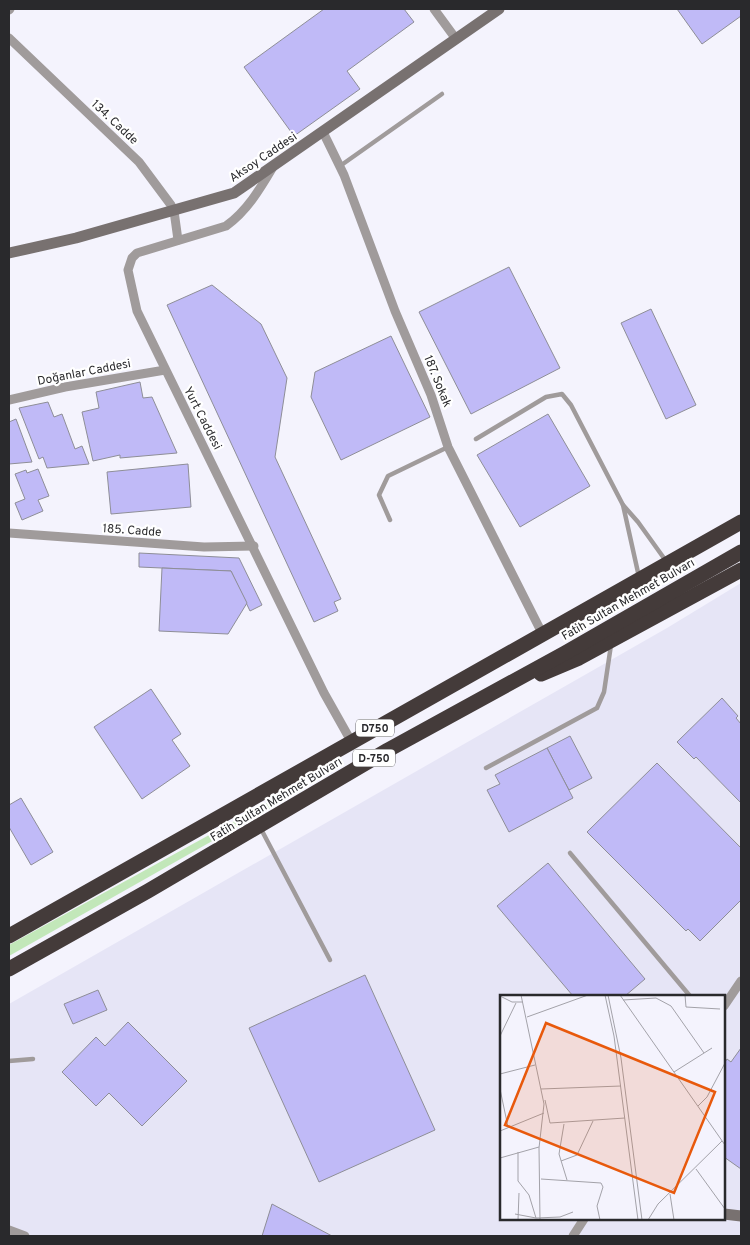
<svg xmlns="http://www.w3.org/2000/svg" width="750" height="1245" viewBox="0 0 750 1245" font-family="Overpass,sans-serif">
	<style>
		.built { fill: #e6e5f6; fill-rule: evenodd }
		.green { fill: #c2e7b9 }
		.building { fill: #c0baf7; stroke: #8e8e97 }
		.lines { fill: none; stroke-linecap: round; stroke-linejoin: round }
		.lane { stroke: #a09b9b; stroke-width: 4.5 }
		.street { stroke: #a09b9b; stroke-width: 9 }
		.secondary { stroke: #787170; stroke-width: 11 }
		.highway { stroke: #443b3a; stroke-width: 15 }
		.labels { text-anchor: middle; stroke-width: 4.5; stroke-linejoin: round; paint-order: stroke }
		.shield { fill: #fff; stroke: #69696b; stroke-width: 1 }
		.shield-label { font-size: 11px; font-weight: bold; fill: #29292c }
		.street-label { font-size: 12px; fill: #29292c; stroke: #fff }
		.inset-road { fill: none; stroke: #a3a2a9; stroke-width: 1 }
		.view { fill: #e8590c; fill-opacity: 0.15; stroke: #e8590c; stroke-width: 2.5 }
		.inset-edge { fill: none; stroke: #29292c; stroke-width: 2.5 }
	</style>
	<rect width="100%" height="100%" fill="#f4f3fd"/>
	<path class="built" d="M 741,583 L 741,1236 L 9,1236 L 9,1004 L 667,628 ZM 501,996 L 724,996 L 724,1219 L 501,1219 Z"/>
	<path class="green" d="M 300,785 L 304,789 L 9,956 L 9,945 Z"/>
	<g class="building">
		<path d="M 324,9 L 404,9 L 414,22 L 347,71 L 360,89 L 294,136 L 244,67 Z"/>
		<path d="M 677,9 L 741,9 L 741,16 L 702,44 Z"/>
		<path d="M 509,267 L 560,368 L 471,414 L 419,312 Z"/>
		<path d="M 212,285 L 261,324 L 287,378 L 275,457 L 341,599 L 334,602 L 338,611 L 314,622 L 167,305 Z"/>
		<path d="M 651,309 L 696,405 L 666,419 L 621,323 Z"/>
		<path d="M 391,336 L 430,417 L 341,460 L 311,397 L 315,372 Z"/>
		<path d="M 140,382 L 143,398 L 152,397 L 177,453 L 120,458 L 120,455 L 93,461 L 82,412 L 99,408 L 96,392 Z"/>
		<path d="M 48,402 L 54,417 L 62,414 L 75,449 L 82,446 L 89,464 L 47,468 L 43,457 L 39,459 L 19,408 Z"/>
		<path d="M 548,414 L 590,486 L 520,527 L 477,455 Z"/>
		<path d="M 16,419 L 32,462 L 9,464 L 9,422 Z"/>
		<path d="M 188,464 L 191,507 L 111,514 L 107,472 Z"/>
		<path d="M 38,469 L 49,496 L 38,500 L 43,511 L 22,520 L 15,503 L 25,499 L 15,474 L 26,470 L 27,473 Z"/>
		<path d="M 139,553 L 239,558 L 262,605 L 250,611 L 231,571 L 139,567 Z"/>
		<path d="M 162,568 L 231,571 L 247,603 L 228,634 L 159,631 Z"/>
		<path d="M 151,689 L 181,734 L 172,740 L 190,766 L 142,799 L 94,727 Z"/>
		<path d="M 722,698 L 738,716 L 736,718 L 741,724 L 741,803 L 696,757 L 694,759 L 677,742 Z"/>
		<path d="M 570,736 L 592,778 L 569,790 L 547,748 Z"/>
		<path d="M 547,748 L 573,798 L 509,832 L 487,790 L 500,784 L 495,775 Z"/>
		<path d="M 657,763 L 741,848 L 741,900 L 700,941 L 688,929 L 686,931 L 587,832 Z"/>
		<path d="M 21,798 L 53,852 L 31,865 L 9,827 L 9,805 Z"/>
		<path d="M 548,863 L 645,979 L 625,996 L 573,996 L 497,906 Z"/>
		<path d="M 365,975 L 435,1130 L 319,1182 L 249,1028 Z"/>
		<path d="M 98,990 L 107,1010 L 73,1024 L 64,1004 Z"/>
		<path d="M 128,1022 L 187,1081 L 142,1126 L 109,1093 L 96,1106 L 62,1072 L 96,1037 L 105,1046 Z"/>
		<path d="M 741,1048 L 741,1169 L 724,1157 L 724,1064 L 727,1059 L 731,1062 Z"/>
		<path d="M 272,1204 L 332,1236 L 262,1236 Z"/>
	</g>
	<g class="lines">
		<g class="lane">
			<path d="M 340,166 L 442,94"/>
			<path d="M 476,439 L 546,397 L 562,394 L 571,405 L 623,505 L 638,522 L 666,561"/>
			<path d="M 623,505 L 639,577"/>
			<path d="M 390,520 L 379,495 L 388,476 L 448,447"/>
			<path d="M 486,768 L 597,708 L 604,692 L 611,645"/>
			<path d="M 261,829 L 330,960"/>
			<path d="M 570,853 L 690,996"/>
			<path d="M 9,1061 L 33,1059"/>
		</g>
		<g class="street">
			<path d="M 434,9 L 456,39"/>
			<path d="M 9,10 L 10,9"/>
			<path d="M 9,38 L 139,162 L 171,205 L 174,211 L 178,240"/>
			<path d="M 323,132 L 344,175 L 395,311 L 431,395 L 448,447 L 542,633"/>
			<path d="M 273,167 C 260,189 247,211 226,226 L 137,253 L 132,258 L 128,270 L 137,311 L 324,693 L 351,741"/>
			<path d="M 9,400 L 65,387 L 165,370"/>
			<path d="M 9,533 L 204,547 L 254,546"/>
			<path d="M 724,1006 L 741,981"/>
			<path d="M 9,1230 L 25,1236"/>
			<path d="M 573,1236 L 584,1219"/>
		</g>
		<g class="secondary">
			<path d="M 9,253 L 76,238 L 234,193 L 499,9"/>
			<path d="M 724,1214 L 741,1216"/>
		</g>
		<g class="highway">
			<path d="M 541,674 L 579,658 L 741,570"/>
			<path d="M 9,936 L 741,522"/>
			<path d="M 9,969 L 148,891 L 388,750 L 565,653 L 741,552"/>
		</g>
	</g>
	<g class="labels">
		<g class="shield">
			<rect x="356" y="719.5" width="38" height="17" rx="4"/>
			<rect x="353" y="749.5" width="42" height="17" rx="4"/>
		</g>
		<g class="shield-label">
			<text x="375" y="732">D750</text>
			<text x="374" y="762">D-750</text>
		</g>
		<g class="street-label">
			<text transform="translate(115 122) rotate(43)" y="4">134. Cadde</text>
			<text transform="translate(263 157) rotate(-34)" y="4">Aksoy Caddesi</text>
			<text transform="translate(84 372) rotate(-11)" y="4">Doğanlar Caddesi</text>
			<text transform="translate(438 381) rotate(68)" y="4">187. Sokak</text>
			<text transform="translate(203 418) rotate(63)" y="4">Yurt Caddesi</text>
			<text transform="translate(132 530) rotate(4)" y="4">185. Cadde</text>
			<text transform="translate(628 599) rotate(-30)" y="4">Fatih Sultan Mehmet Bulvarı</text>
			<text transform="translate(276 799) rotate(-31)" y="4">Fatih Sultan Mehmet Bulvarı</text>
		</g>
	</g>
	<g transform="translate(500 995)">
		<rect width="225" height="225" fill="#f4f3fd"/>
		<path class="inset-road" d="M 21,0 L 44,109 L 39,153 L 40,225M 105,0 L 114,41 L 138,225M 108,0 L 121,63 L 142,225M 120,0 L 225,150M 185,0 L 186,12 L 220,14M 0,1 L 12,7 L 23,7M 123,5 L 156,3 L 171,11 L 204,58M 27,22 L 88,0M 0,41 L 16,8M 174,77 L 212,53M 0,79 L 35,70M 0,94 L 8,132M 41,94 L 121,91M 45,105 L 50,128 L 125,123M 198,111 L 207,102 L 225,68M 64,129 L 59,159 L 67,185M 0,136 L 44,118M 18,157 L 18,186 L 29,200 L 36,223M 0,163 L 39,152M 61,166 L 77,160 L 93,126M 196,174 L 225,214M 41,184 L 101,188 L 103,192 L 97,211 L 100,225M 170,199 L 174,225M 15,219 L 36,223 L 60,222 L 73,217M 18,225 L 19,198M 148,225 L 158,209 L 222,146"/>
		<path class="view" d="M 46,28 L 215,97 L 174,198 L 5,130 Z"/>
		<rect width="225" height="225" class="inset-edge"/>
	</g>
	<rect width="750" height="1245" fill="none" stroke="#29292c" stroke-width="20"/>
</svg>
